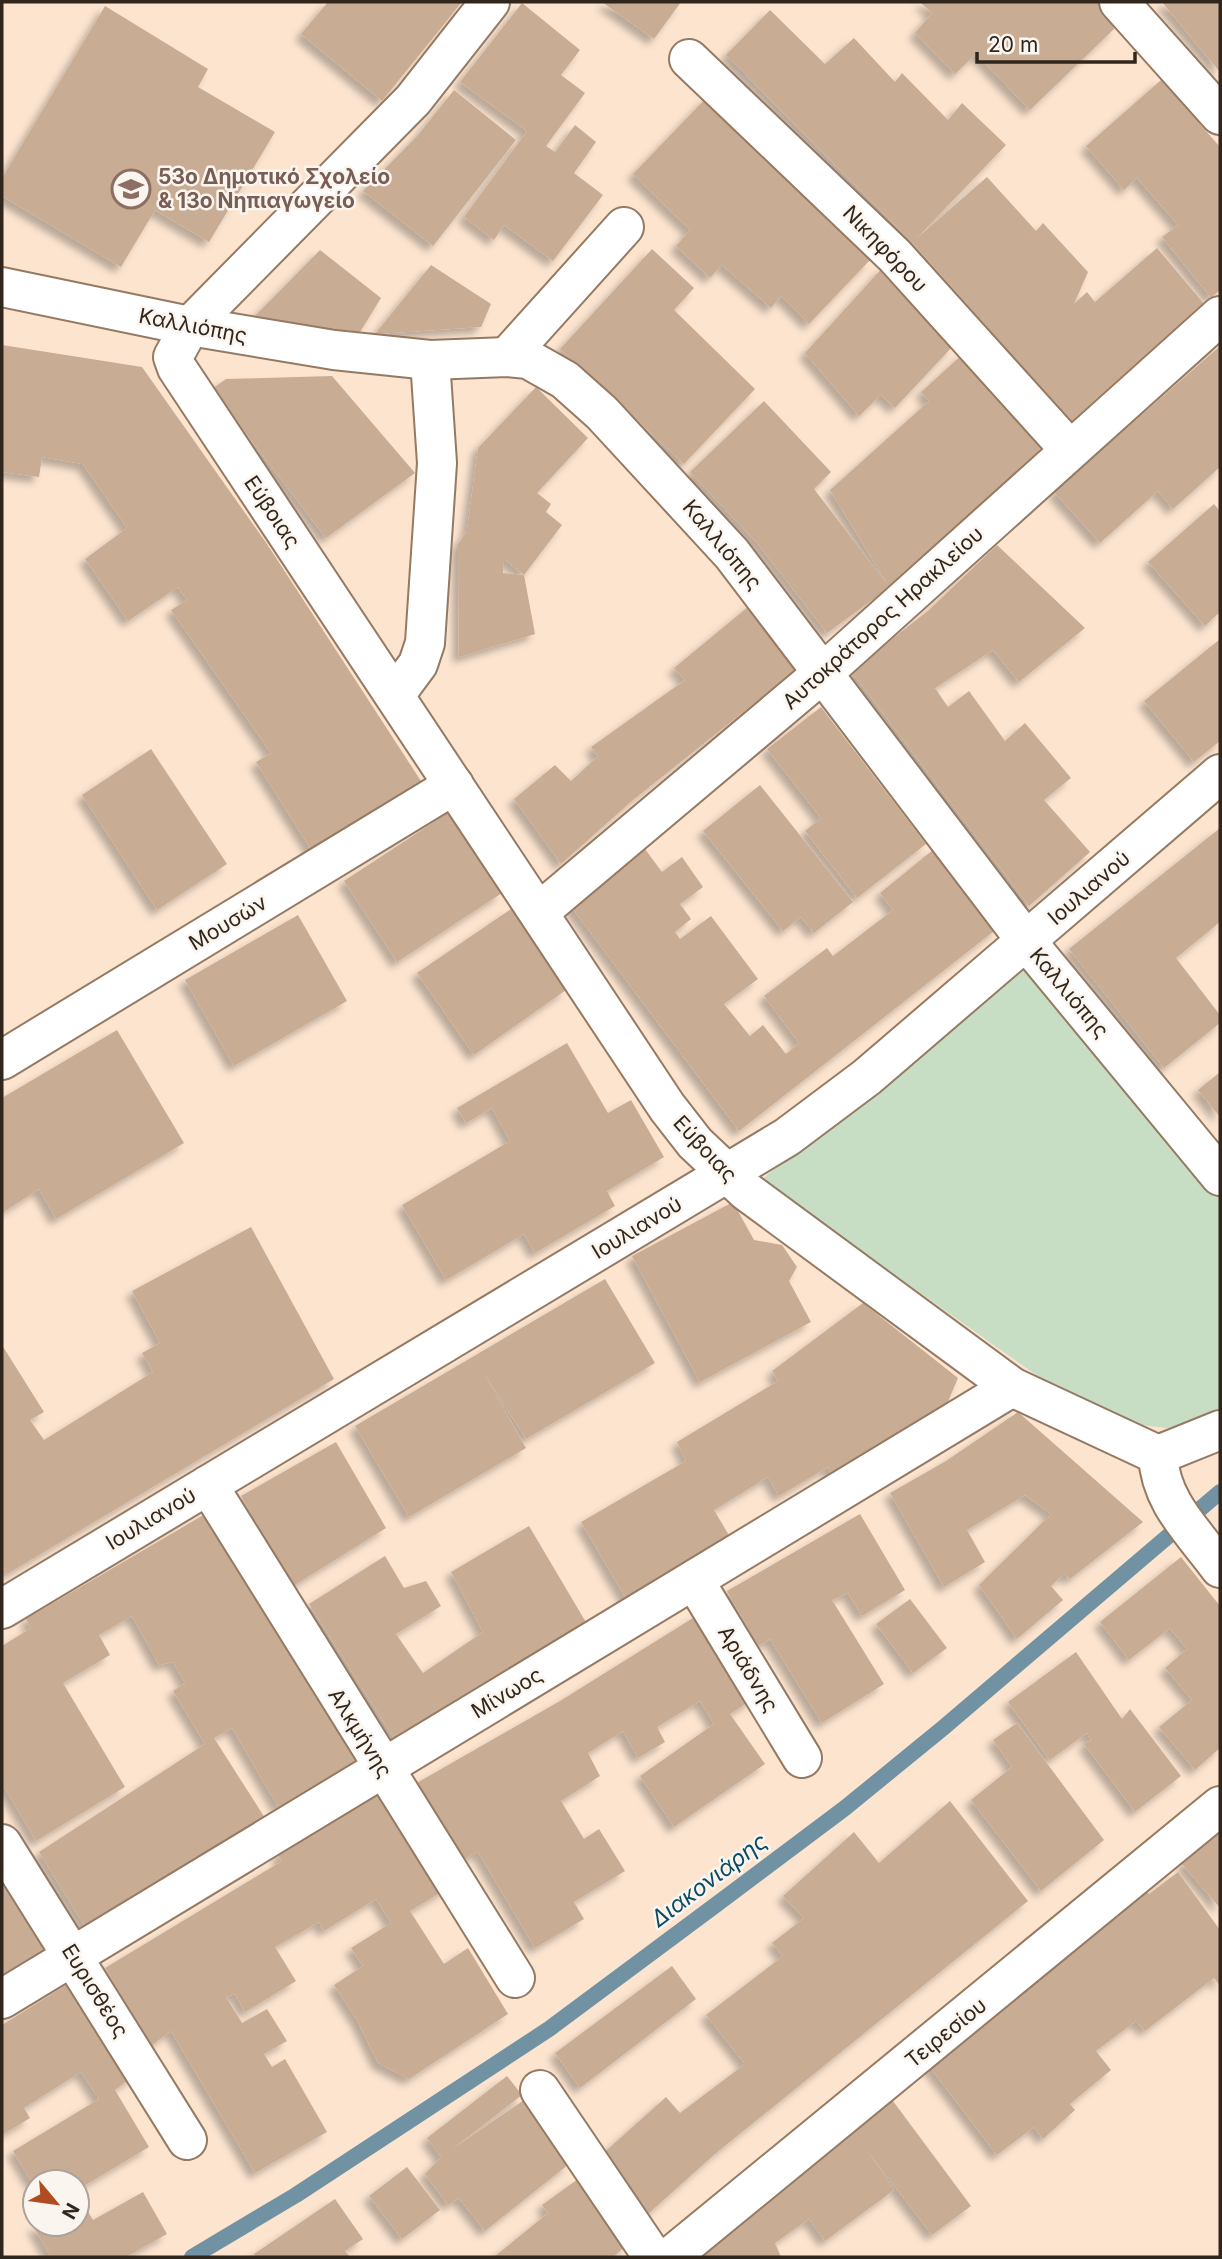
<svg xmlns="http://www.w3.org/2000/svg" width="1222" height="2259" viewBox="0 0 1222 2259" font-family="Inter,sans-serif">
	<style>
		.green { fill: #c7dec4 }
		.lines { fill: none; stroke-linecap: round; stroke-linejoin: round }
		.stream { stroke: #7192a2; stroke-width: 16 }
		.building { fill: #c9ac94; filter: url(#shadow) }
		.street-casing { stroke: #957a63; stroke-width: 42 }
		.street { stroke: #fff; stroke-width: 38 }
		.labels { text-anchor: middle; stroke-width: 5; stroke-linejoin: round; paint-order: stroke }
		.education-label { font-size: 21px; font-weight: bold; fill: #785e54; stroke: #fbf5f0; text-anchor: start }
		.street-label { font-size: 21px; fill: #31261c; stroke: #fbf5f0 }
		.water-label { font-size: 23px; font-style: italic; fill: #094c65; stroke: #fbf5f0 }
	</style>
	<defs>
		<filter id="shadow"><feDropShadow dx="-6" dy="6" stdDeviation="3.5" flood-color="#0004"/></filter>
	</defs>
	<rect width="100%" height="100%" fill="#fce4cf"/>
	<path class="green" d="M 1028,961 L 1220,1199 L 1220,1411 L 1187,1430 L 1101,1421 L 761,1180 Z"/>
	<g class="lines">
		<path class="stream" d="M 192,2257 L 296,2195 L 549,2029 L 717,1904 L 845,1808 L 943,1728 L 1220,1492"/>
	</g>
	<g class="building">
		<path d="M 328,2 L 462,2 L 382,101 L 301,34 Z"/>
		<path d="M 602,2 L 681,2 L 654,39 Z"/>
		<path d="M 920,2 L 1098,2 L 1110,14 L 1114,29 L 1030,110 L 976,54 L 955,74 L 915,33 L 932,13 Z"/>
		<path d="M 1162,2 L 1220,2 L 1220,72 L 1197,45 Z"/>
		<path d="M 522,3 L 580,50 L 561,75 L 585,93 L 546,146 L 555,152 L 575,125 L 596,142 L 574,173 L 603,195 L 553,261 L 504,225 L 494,240 L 464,217 L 527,131 L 460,82 Z"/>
		<path d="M 105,6 L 208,69 L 198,87 L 275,132 L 209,242 L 155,210 L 121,267 L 2,196 L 2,178 Z"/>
		<path d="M 770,10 L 825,64 L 854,38 L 895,82 L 902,73 L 948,120 L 962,103 L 1006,145 L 916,239 L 987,177 L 1036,231 L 1043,223 L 1088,272 L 1074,304 L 1087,292 L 1095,302 L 1157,248 L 1206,306 L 1073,424 L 912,242 L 726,55 Z"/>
		<path d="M 1161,80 L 1187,94 L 1199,123 L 1220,147 L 1220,290 L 1211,298 L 1162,237 L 1178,225 L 1137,178 L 1124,190 L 1086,146 Z"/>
		<path d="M 454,90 L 516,140 L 433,246 L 363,191 L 418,135 Z"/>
		<path d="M 708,96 L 870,260 L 809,324 L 781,296 L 771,308 L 722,265 L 710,278 L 676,246 L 690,230 L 633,174 Z"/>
		<path d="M 652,249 L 694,288 L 674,310 L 755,389 L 684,464 L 560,349 Z"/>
		<path d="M 320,250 L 381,298 L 360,332 L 253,318 Z"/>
		<path d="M 431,265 L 491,304 L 481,327 L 375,334 Z"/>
		<path d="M 884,266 L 953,346 L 895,408 L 881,395 L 859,416 L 805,353 Z"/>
		<path d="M 2,345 L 142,367 L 267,544 L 421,781 L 312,851 L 256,762 L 271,753 L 171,610 L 187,600 L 178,587 L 128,621 L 85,559 L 127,528 L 83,464 L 42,457 L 39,477 L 2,472 Z"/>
		<path d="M 1220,346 L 1220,467 L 1173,509 L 1158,491 L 1100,543 L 1054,492 Z"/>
		<path d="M 964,353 L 1047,447 L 890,587 L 827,633 L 757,543 L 690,472 L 764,401 L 831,472 L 814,489 L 888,585 L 830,490 L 929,401 L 921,392 Z"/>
		<path d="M 332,376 L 415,473 L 326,538 L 212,389 L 226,379 Z"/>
		<path d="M 536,387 L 588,438 L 537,493 L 551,504 L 546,512 L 562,525 L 524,575 L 504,559 L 503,573 L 524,575 L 535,634 L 459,657 L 458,544 L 467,531 L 478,448 Z"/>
		<path d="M 1214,504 L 1220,511 L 1220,612 L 1205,626 L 1148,562 Z"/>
		<path d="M 997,545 L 1085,628 L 1019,682 L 993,650 L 935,688 L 948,707 L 969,691 L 1005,741 L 1025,723 L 1071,778 L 1044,800 L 1090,852 L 1029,906 L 851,671 L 929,610 Z"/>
		<path d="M 754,602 L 805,663 L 633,800 L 561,864 L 514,799 L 555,765 L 571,781 L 598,756 L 591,747 L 685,680 L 674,668 Z"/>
		<path d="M 1220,639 L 1220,741 L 1194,762 L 1144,701 Z"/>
		<path d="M 821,707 L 926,844 L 857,898 L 805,831 L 821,818 L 767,749 Z"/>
		<path d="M 151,749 L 227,864 L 157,910 L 82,795 Z"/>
		<path d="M 760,785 L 853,902 L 814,933 L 801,917 L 783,931 L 703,831 Z"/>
		<path d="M 449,812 L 502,893 L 397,962 L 344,881 Z"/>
		<path d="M 1220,828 L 1220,922 L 1176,958 L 1220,1015 L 1220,1023 L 1164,1068 L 1069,949 Z"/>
		<path d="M 645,849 L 662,872 L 682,857 L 703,887 L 680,904 L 691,919 L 675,932 L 680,939 L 711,916 L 758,979 L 724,1004 L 750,1036 L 763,1025 L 786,1054 L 799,1043 L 764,996 L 827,948 L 833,956 L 893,910 L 880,893 L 934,849 L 998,928 L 739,1131 L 569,904 Z"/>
		<path d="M 511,909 L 566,990 L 474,1055 L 417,973 Z"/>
		<path d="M 298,915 L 347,1001 L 234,1066 L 185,980 Z"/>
		<path d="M 117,1030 L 184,1143 L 56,1219 L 39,1189 L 2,1213 L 2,1098 Z"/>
		<path d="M 567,1043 L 608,1113 L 631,1100 L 664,1157 L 607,1191 L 615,1206 L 535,1253 L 524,1234 L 446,1280 L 402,1205 L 510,1141 L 492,1108 L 466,1123 L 457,1108 Z"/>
		<path d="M 1220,1072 L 1220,1117 L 1198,1090 Z"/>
		<path d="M 733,1202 L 754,1240 L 782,1245 L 797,1267 L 789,1281 L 811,1322 L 700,1382 L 632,1256 Z"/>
		<path d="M 251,1227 L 334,1379 L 7,1574 L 2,1565 L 2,1345 L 44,1412 L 30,1420 L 44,1440 L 153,1372 L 142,1353 L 160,1343 L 132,1291 Z"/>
		<path d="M 605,1279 L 655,1363 L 526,1439 L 482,1370 L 526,1448 L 409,1517 L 355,1426 Z"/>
		<path d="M 863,1303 L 958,1378 L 939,1423 L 837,1487 L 828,1467 L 779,1496 L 768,1477 L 714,1510 L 733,1542 L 629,1604 L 581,1522 L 686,1461 L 677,1442 L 778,1381 L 772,1371 Z"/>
		<path d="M 1018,1412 L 1143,1522 L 1070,1579 L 1064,1574 L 1051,1586 L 1063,1600 L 1017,1639 L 979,1585 L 1051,1514 L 1025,1495 L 967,1530 L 985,1562 L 944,1587 L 890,1493 L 946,1461 Z"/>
		<path d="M 336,1442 L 386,1528 L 290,1588 L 241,1496 Z"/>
		<path d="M 212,1510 L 363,1760 L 279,1808 L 232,1728 L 214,1738 L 265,1818 L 87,1930 L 39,1852 L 205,1744 L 173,1691 L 185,1683 L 173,1662 L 159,1665 L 132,1616 L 99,1635 L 110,1655 L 63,1683 L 125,1787 L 36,1841 L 2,1783 L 2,1646 L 31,1628 L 26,1619 Z"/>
		<path d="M 860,1514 L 905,1590 L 862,1616 L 848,1593 L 832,1600 L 884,1684 L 822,1723 L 770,1639 L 758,1646 L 727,1591 Z"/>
		<path d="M 529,1526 L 587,1624 L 399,1746 L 309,1604 L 385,1556 L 404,1588 L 426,1581 L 441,1606 L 396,1634 L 423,1673 L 483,1632 L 451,1572 Z"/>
		<path d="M 1181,1557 L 1220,1606 L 1220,1748 L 1195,1770 L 1159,1727 L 1192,1700 L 1165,1668 L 1187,1649 L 1170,1628 L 1129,1660 L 1100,1622 Z"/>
		<path d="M 910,1599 L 947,1648 L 913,1673 L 876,1624 Z"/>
		<path d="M 701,1613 L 753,1699 L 730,1714 L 765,1764 L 674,1827 L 640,1776 L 714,1724 L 700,1701 L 657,1727 L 665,1742 L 638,1758 L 623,1731 L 588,1753 L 600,1776 L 561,1801 L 584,1839 L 599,1829 L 625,1871 L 574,1902 L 584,1919 L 535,1948 L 478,1852 L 460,1861 L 415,1784 L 560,1701 Z"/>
		<path d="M 1076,1652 L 1122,1719 L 1130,1709 L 1181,1776 L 1135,1812 L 1084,1744 L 1091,1740 L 1087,1733 L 1050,1760 L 1008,1702 Z"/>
		<path d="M 1017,1723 L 1104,1840 L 1041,1891 L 971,1800 L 1012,1767 L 993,1740 Z"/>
		<path d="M 387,1787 L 448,1888 L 410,1911 L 444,1964 L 468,1948 L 508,2014 L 409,2079 L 378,2063 L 357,2020 L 334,1985 L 363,1966 L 351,1948 L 391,1923 L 376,1899 L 324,1931 L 319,1922 L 275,1947 L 296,1981 L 245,2012 L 235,1994 L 226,1997 L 242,2023 L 267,2009 L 287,2041 L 264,2054 L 272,2067 L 285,2059 L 327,2132 L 255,2173 L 171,2031 L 152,2045 L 105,1968 L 282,1861 L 277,1854 Z"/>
		<path d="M 950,1801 L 1028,1901 L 716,2153 L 648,2214 L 598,2158 L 666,2097 L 680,2113 L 745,2064 L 706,2015 L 783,1956 L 772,1943 L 804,1918 L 783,1896 L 854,1832 L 879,1863 Z"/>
		<path d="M 1220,1832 L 1220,1908 L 1182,1864 Z"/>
		<path d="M 2,1864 L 53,1953 L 2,1984 Z"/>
		<path d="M 1178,1872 L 1220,1930 L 1220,1986 L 1214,1978 L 1145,2031 L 1136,2021 L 1096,2051 L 1111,2070 L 1070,2104 L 1075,2110 L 1043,2139 L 1034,2127 L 997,2155 L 926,2062 L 1141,1885 L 1149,1894 Z"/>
		<path d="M 672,1966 L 696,1999 L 580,2088 L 555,2053 Z"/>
		<path d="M 74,1980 L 135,2075 L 115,2090 L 149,2147 L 77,2190 L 77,2182 L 35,2182 L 35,2188 L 13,2151 L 99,2099 L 81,2072 L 24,2108 L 30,2118 L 2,2135 L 2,2025 Z"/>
		<path d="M 507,2076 L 522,2095 L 451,2150 L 524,2100 L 569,2164 L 485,2231 L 459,2198 L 448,2205 L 425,2174 L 441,2157 L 427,2138 Z"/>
		<path d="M 890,2097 L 971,2206 L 932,2235 L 866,2149 L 894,2190 L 825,2241 L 809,2219 L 775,2243 L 781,2257 L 680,2257 Z"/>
		<path d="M 407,2167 L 440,2210 L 402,2239 L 369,2196 Z"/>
		<path d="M 578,2179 L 627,2245 L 613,2257 L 494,2257 L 548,2213 L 542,2205 Z"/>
		<path d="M 143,2192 L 167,2234 L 126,2257 L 51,2257 L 33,2226 L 77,2224 L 77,2199 L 80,2198 L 93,2220 Z"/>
		<path d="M 335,2199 L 363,2239 L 345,2251 L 350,2257 L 256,2257 L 254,2254 Z"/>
	</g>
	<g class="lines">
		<defs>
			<g id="street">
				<path d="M 490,2 L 413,100 L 190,326 L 173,357 L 177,368 L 667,1107 L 695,1143 L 746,1191 L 1012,1387 L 1158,1455"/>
				<path d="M 1119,2 L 1220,115"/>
				<path d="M 689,59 L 895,256 L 1070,450"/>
				<path d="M 2,287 L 190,326 L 334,350 L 430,360 L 507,357 L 528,359 L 565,380 L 602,413 L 732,554 L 1027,942 L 1220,1176"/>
				<path d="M 507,357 L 624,227"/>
				<path d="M 395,695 L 418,664 L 425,643 L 437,463 L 430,360"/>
				<path d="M 539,912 L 824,672 L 1220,316"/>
				<path d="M 2,1060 L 454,785"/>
				<path d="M 1158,1455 C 1160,1502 1193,1531 1220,1568"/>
				<path d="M 1158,1455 L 1220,1430"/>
				<path d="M 208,1485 L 515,1978"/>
				<path d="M 694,1580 L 802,1758"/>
				<path d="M 2,1609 L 787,1137 L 867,1077 L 1220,774"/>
				<path d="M 2,1844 L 187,2140"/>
				<path d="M 2,1999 L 1012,1387"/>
				<path d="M 540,2090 L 653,2257"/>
				<path d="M 670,2257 L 1220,1806"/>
			</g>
		</defs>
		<use href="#street" class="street-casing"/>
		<use href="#street" class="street"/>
	</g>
	<defs>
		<symbol id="school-ring" viewBox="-11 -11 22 22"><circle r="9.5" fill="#fbf5f0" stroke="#8d6e63" stroke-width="1.5"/><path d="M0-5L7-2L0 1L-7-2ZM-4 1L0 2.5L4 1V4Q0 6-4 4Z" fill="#8d6e63"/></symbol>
	</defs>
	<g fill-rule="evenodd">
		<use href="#school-ring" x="109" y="167" width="44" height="44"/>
	</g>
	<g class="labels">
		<g class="education-label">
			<text x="158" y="184">53ο Δημοτικό Σχολείο<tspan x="158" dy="24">&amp; 13ο Νηπιαγωγείο</tspan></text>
		</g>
		<g class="street-label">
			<text transform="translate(885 249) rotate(46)" y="7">Νικηφόρου</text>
			<text transform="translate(193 326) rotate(11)" y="7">Καλλιόπης</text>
			<text transform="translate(272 512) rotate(56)" y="7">Εύβοιας</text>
			<text transform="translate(722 545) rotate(50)" y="7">Καλλιόπης</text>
			<text transform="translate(883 618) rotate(-42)" y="7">Αυτοκράτορος Ηρακλείου</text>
			<text transform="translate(1089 888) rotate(-41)" y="7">Ιουλιανού</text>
			<text transform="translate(228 923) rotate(-31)" y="7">Μουσών</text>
			<text transform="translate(1069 993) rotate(50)" y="7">Καλλιόπης</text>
			<text transform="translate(705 1149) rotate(47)" y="7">Εύβοιας</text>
			<text transform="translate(637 1228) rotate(-31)" y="7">Ιουλιανού</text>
			<text transform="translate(151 1519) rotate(-31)" y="7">Ιουλιανού</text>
			<text transform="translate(748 1669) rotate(59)" y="7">Αριάδνης</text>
			<text transform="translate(507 1693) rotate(-31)" y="7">Μίνωος</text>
			<text transform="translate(360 1733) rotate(58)" y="7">Αλκμήνης</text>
			<text transform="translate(95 1991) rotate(58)" y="7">Ευρισθέος</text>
			<text transform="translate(946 2033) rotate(-39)" y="7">Τειρεσίου</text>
		</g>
		<g class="water-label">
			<text transform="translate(709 1880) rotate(-37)" y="8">Διακονιάρης</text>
		</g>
	</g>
	<rect width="1222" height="2259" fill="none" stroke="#31261c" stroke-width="7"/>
	<g transform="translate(56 2203) rotate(119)"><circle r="33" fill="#fbf5f0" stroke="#aaa29b" stroke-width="2"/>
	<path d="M0-5L12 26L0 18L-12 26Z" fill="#b14b20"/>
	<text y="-10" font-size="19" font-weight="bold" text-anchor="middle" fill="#31261c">N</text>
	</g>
	<path d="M977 52v10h158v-10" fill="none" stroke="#31261c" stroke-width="3.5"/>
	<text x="988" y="52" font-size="21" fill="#31261c" stroke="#fbf5f0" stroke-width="5" paint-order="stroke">20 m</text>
</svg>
